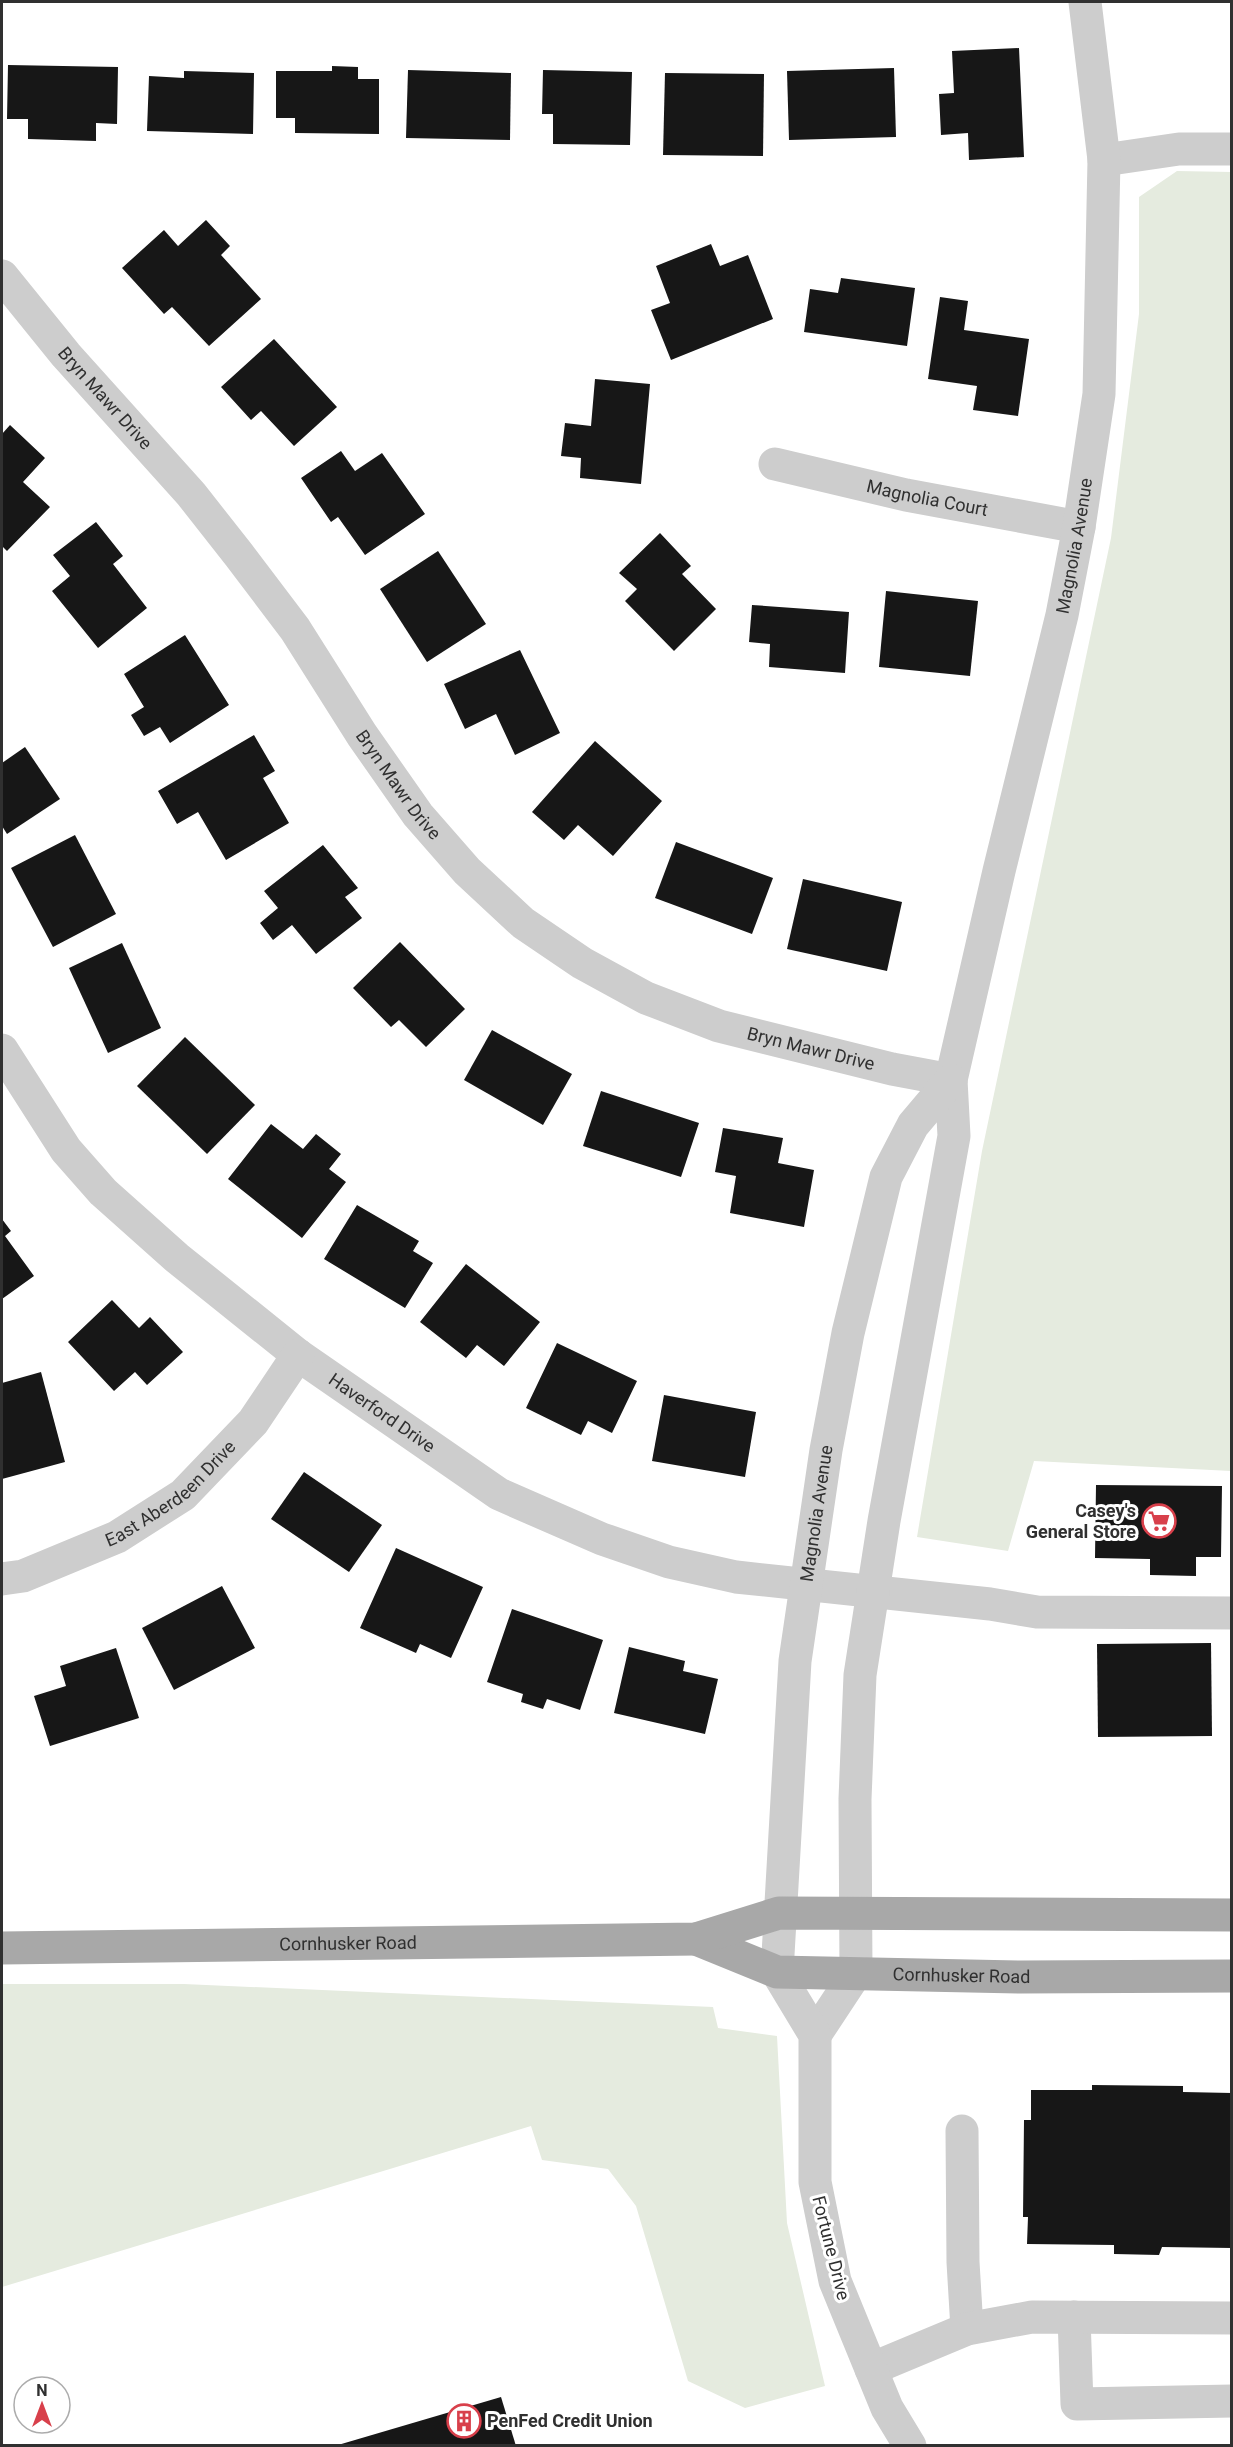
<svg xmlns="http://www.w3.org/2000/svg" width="1233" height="2447" viewBox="0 0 1233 2447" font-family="Roboto,sans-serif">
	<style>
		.green { fill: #e5ebdf }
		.building { fill: #171717 }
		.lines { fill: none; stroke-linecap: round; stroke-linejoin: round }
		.minor { stroke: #cdcdcd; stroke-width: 33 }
		.major { stroke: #a8a8a8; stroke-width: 33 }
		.labels { text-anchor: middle; stroke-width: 6; stroke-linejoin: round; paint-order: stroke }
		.street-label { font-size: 18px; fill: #303030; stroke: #fff }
		.poi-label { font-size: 18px; font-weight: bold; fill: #303030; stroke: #fff; text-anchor: end }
	</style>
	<rect width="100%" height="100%" fill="#fff"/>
	<g class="green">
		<path d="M 1177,171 L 1232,172 L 1231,1471 L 1034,1461 L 1008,1551 L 917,1537 L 982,1151 L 1111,538 L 1139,314 L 1139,197 Z"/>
		<path d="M 2,1984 L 184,1984 L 713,2007 L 718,2028 L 777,2036 L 787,2223 L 825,2386 L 745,2408 L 688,2381 L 636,2206 L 608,2169 L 542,2160 L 531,2126 L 2,2287 Z"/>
	</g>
	<g class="building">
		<path d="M 1019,48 L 1024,157 L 969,160 L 968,133 L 941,135 L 939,94 L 954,93 L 952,51 Z"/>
		<path d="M 8,65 L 118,67 L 117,124 L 96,123 L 96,141 L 28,139 L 28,119 L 7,119 Z"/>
		<path d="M 332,66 L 358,67 L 358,79 L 379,79 L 379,134 L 295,133 L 295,118 L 276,118 L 276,71 L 332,71 Z"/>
		<path d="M 894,68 L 896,137 L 789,140 L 787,71 Z"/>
		<path d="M 408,70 L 511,73 L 510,140 L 406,138 Z"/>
		<path d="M 543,70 L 632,72 L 630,145 L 553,144 L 553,114 L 542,114 Z"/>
		<path d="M 184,71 L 254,73 L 253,134 L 147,131 L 149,76 L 184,78 Z"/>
		<path d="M 665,73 L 764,74 L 763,156 L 663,155 Z"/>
		<path d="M 206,220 L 230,246 L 221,255 L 261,299 L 209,346 L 172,307 L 164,314 L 122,268 L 164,230 L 178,246 Z"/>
		<path d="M 711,244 L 720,266 L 748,255 L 773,319 L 671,360 L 651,310 L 670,303 L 656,266 Z"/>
		<path d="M 841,278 L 915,288 L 907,346 L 804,332 L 810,289 L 838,293 Z"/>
		<path d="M 940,297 L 968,301 L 964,330 L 1029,339 L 1018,416 L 973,410 L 977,386 L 928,379 Z"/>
		<path d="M 274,339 L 337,407 L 294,446 L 261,411 L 251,420 L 221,387 Z"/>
		<path d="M 595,379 L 650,384 L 641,484 L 580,478 L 581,458 L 561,456 L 565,423 L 591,426 Z"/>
		<path d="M 10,425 L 45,458 L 23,482 L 50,507 L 7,551 L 2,546 L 2,434 Z"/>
		<path d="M 341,451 L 355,471 L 382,453 L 425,514 L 365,555 L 338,517 L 331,522 L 301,478 Z"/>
		<path d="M 96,522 L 123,556 L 113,564 L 147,608 L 98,648 L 52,591 L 70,576 L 53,555 Z"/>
		<path d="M 660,533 L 691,566 L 682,574 L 716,609 L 674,651 L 625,601 L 637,589 L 619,573 Z"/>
		<path d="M 438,551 L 486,624 L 427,662 L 380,589 Z"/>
		<path d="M 886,591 L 978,601 L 970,676 L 879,667 Z"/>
		<path d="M 752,605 L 849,612 L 845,673 L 769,667 L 770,644 L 749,642 Z"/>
		<path d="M 185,635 L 229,705 L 170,743 L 160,727 L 144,736 L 131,715 L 144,707 L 124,674 Z"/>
		<path d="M 520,650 L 560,733 L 515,755 L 496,714 L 465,729 L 444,684 Z"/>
		<path d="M 254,735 L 275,771 L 263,778 L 289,823 L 226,860 L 198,812 L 177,824 L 158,791 Z"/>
		<path d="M 595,741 L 662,801 L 613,856 L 578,825 L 564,840 L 532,812 Z"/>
		<path d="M 25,747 L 60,799 L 7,834 L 2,826 L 2,763 Z"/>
		<path d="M 75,835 L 116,914 L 53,947 L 11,868 Z"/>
		<path d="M 676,842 L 773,878 L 752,934 L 655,898 Z"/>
		<path d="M 323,845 L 358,888 L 345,897 L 362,918 L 316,954 L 292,925 L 273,940 L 260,923 L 278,908 L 264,891 Z"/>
		<path d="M 803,879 L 902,902 L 887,971 L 787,949 Z"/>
		<path d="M 400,942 L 465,1009 L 426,1047 L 399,1020 L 391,1027 L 353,988 Z"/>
		<path d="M 122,943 L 161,1028 L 108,1053 L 69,968 Z"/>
		<path d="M 492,1030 L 572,1074 L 543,1125 L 464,1080 Z"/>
		<path d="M 185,1037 L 255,1105 L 207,1154 L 137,1086 Z"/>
		<path d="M 601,1091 L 699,1123 L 681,1177 L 583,1146 Z"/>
		<path d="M 271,1124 L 303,1149 L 316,1134 L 341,1154 L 329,1169 L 346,1182 L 302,1238 L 228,1179 Z"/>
		<path d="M 723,1128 L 783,1138 L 778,1163 L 814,1170 L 804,1227 L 730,1213 L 736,1176 L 715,1172 Z"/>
		<path d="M 357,1205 L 419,1241 L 413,1251 L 433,1263 L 405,1308 L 324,1259 Z"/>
		<path d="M 2,1219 L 11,1231 L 5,1236 L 34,1276 L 2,1299 Z"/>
		<path d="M 466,1264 L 540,1322 L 504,1366 L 477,1345 L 466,1358 L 420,1322 Z"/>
		<path d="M 112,1300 L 139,1328 L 150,1317 L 183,1352 L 147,1385 L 135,1372 L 114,1391 L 68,1342 Z"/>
		<path d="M 557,1343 L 637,1381 L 612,1433 L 588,1421 L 581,1435 L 526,1408 Z"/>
		<path d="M 41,1372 L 65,1462 L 2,1479 L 2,1383 Z"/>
		<path d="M 664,1395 L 756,1412 L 745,1477 L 652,1461 Z"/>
		<path d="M 304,1472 L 382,1525 L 349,1572 L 271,1519 Z"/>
		<path d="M 1096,1485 L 1222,1486 L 1221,1557 L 1196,1557 L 1196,1576 L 1150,1575 L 1150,1559 L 1095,1558 Z"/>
		<path d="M 396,1548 L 483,1587 L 451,1658 L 420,1644 L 416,1653 L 360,1628 Z"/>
		<path d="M 222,1586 L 255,1648 L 174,1690 L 142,1628 Z"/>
		<path d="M 512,1609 L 603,1640 L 580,1710 L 547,1699 L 543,1709 L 521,1702 L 523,1694 L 487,1682 Z"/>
		<path d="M 1211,1643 L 1212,1736 L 1098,1737 L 1097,1644 Z"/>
		<path d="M 629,1647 L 685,1661 L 683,1671 L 718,1679 L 705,1734 L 614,1713 Z"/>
		<path d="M 116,1648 L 139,1718 L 50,1746 L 34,1696 L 66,1686 L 60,1666 Z"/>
		<path d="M 1092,2085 L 1183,2086 L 1183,2092 L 1232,2093 L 1232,2248 L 1162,2247 L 1159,2255 L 1114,2254 L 1114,2245 L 1027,2244 L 1028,2217 L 1023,2217 L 1024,2120 L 1031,2120 L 1031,2090 L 1092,2090 Z"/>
		<path d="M 501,2397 L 516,2446 L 339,2446 L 338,2445 Z"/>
	</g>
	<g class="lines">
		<g class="minor">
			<path d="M 1104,160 L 1179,149 L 1232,149"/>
			<path id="s1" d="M 2,276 L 66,355 L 191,494 L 239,555 L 295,629 L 362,735 L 418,815 L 467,871 L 523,923 L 582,963 L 646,998 L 719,1026 L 892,1069 L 951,1080"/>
			<path id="s2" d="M 775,464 L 906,495 L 1079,527"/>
			<path id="s3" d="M 2,1050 L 66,1150 L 103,1192 L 177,1258 L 298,1355 L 499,1494 L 602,1539 L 669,1562 L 736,1577 L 990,1604 L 1037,1612 L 1232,1613"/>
			<path id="s4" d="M 2,1579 L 23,1576 L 117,1537 L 183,1495 L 253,1422 L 298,1355"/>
			<path id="s5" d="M 815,2035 L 856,1973 L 855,1799 L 860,1675 L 884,1521 L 954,1136 L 951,1080 L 999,871 L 1062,615 L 1079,527 L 1099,394 L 1104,160 L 1085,2"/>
			<path d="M 962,2131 L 963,2262 L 967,2329"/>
			<path d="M 1074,2317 L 1077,2404 L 1232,2401"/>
			<path d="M 871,2369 L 967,2329 L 1032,2317 L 1232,2318"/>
			<path id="s6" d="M 910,2446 L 887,2408 L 835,2281 L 815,2182 L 815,2035 L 777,1972 L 795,1661 L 826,1450 L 848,1333 L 886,1177 L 913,1125 L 951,1080"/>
		</g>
		<g class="major">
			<path id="s7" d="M 696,1939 L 777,1972 L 1021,1977 L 1232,1976"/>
			<path id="s8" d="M 2,1948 L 696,1939 L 779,1913 L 1232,1915"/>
		</g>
	</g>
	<defs>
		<symbol id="supermarket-ring" viewBox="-11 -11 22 22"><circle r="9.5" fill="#fff" stroke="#d8404b" stroke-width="1.5"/><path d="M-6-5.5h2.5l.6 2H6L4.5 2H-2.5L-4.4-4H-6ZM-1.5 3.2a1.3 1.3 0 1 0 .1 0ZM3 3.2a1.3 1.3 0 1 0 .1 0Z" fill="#d8404b"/></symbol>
		<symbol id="building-ring" viewBox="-11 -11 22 22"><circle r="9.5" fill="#fff" stroke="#d8404b" stroke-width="1.5"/><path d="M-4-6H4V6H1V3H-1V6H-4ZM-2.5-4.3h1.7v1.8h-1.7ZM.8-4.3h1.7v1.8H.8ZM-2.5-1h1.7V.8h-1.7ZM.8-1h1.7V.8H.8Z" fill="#d8404b"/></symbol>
	</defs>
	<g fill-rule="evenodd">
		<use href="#supermarket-ring" x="1140" y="1502" width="38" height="38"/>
		<use href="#building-ring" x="445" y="2402" width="38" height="38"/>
	</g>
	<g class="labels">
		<g class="street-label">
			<text dy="6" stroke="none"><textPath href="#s1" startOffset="160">Bryn Mawr Drive</textPath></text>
			<text dy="6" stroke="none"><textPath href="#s2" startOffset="156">Magnolia Court</textPath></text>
			<text dy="6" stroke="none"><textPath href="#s5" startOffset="1524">Magnolia Avenue</textPath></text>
			<text dy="6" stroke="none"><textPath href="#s1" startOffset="646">Bryn Mawr Drive</textPath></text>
			<text dy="6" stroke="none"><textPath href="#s1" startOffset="1150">Bryn Mawr Drive</textPath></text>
			<text dy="6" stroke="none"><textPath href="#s3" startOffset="531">Haverford Drive</textPath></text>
			<text dy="6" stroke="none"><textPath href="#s4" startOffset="192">East Aberdeen Drive</textPath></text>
			<text dy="6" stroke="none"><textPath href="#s6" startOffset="964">Magnolia Avenue</textPath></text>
			<text dy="6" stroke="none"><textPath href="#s8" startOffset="346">Cornhusker Road</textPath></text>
			<text dy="6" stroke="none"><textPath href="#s7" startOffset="272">Cornhusker Road</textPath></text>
			<text transform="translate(831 2248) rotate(76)" y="6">Fortune Drive</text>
		</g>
		<g class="poi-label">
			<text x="1136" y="1517">Casey's<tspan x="1136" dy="21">General Store</tspan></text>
			<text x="487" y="2427" text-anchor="start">PenFed Credit Union</text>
		</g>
	</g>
	<rect width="1233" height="2447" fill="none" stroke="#303030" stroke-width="6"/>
	<g transform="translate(42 2405)"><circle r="28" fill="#ffffff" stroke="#acacac" stroke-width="1.5"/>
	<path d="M0-4.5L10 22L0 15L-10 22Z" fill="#d8404b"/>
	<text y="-9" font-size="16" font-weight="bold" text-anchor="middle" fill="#303030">N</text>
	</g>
</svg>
